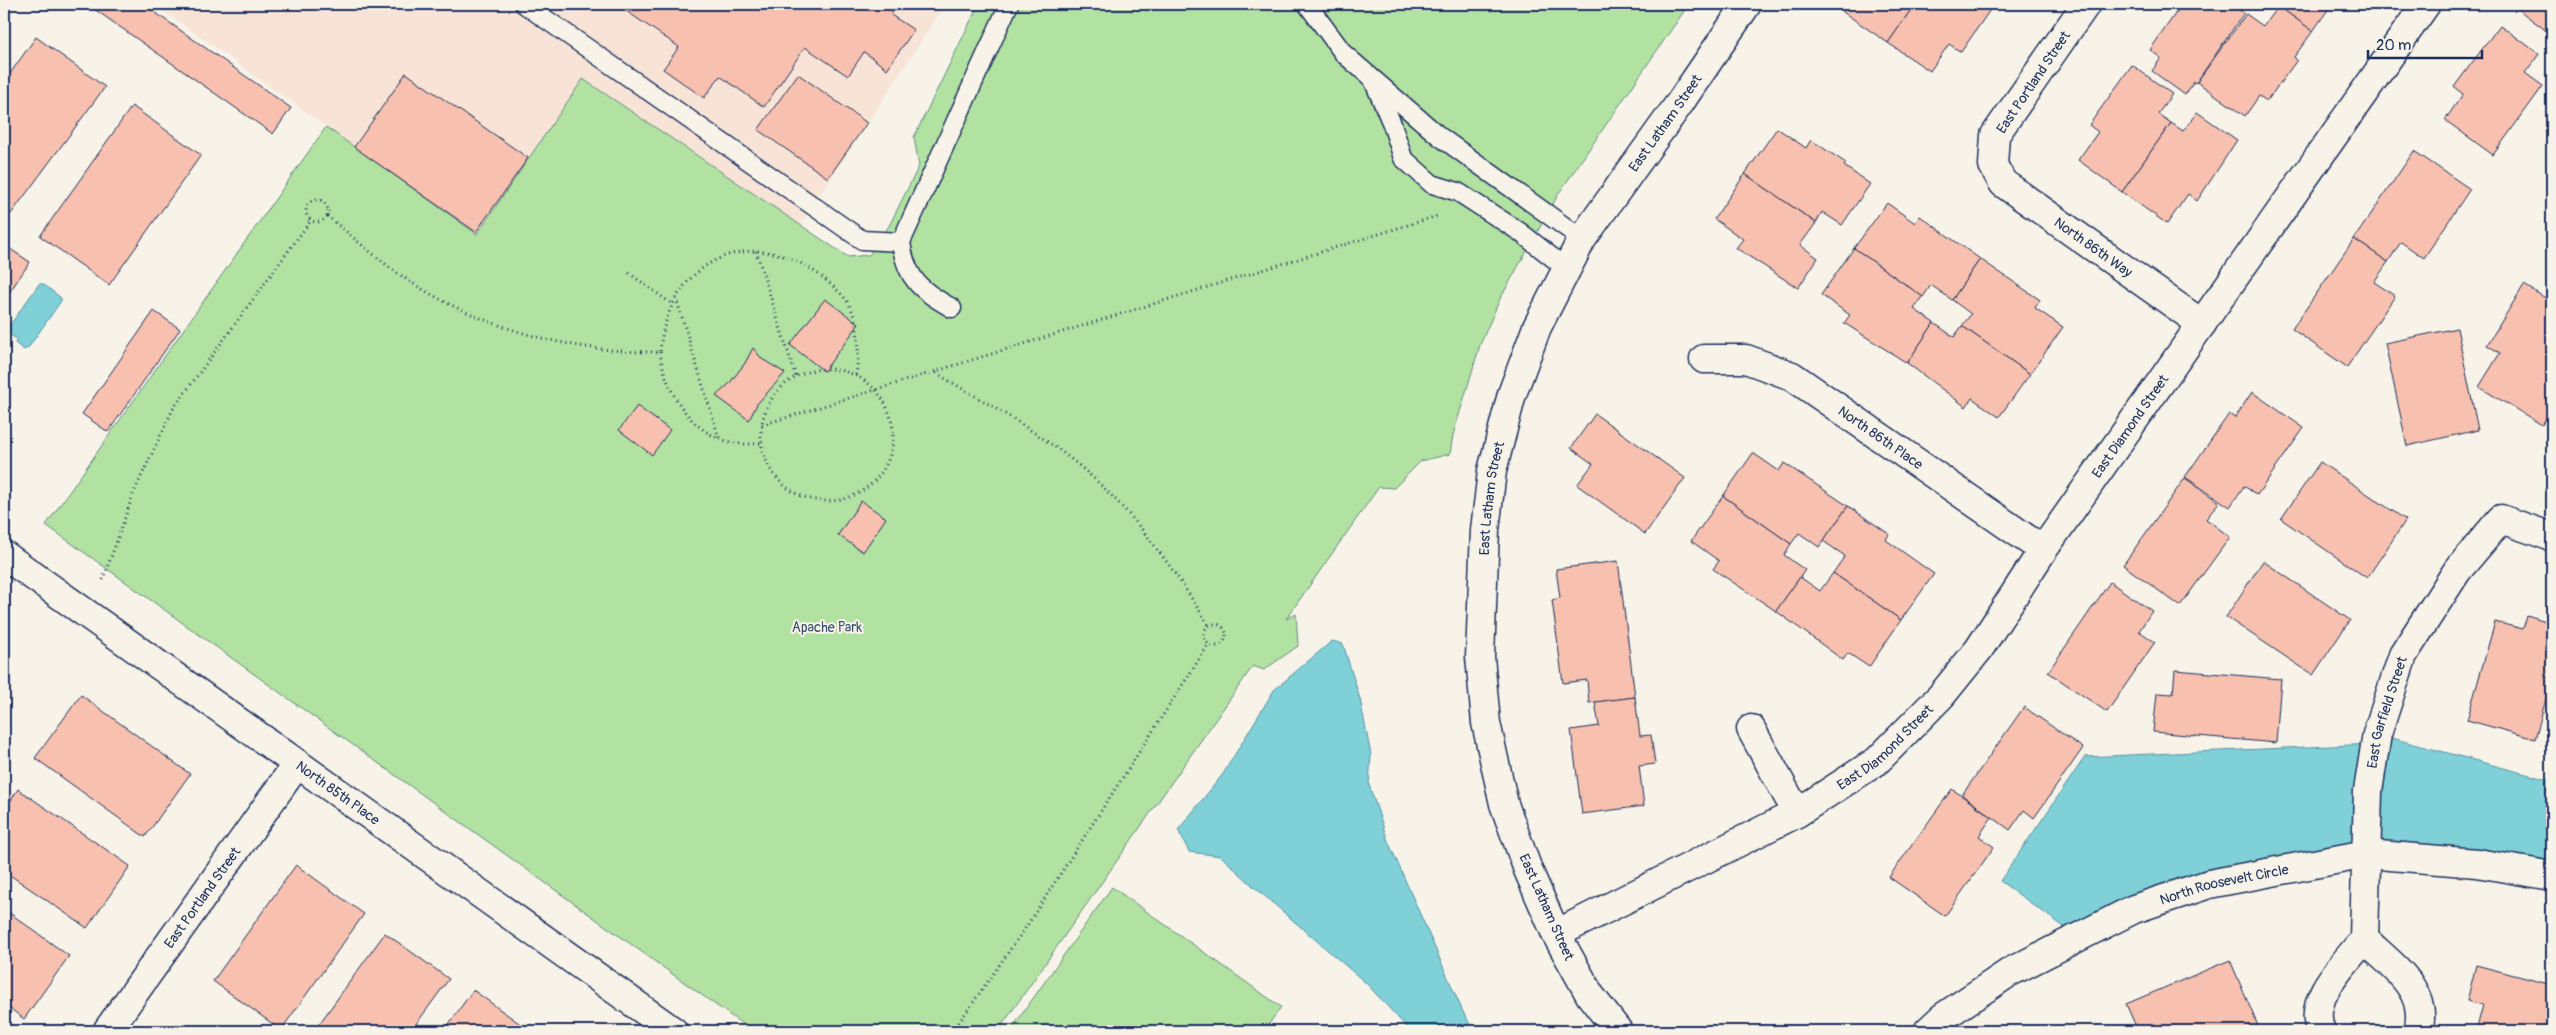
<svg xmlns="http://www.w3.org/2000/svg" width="2556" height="1035" viewBox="0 0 2556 1035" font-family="Pangolin,sans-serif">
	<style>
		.built { fill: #f7e4d7 }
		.green { fill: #b1e2a2; stroke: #668880 }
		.water { fill: #7fd0d7; stroke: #5790a7 }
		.building { fill: #f8c0ae; stroke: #1b2f5e }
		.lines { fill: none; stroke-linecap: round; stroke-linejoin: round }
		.service-casing { stroke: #1b2f5e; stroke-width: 21 }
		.minor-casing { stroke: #1b2f5e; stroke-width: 31 }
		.tertiary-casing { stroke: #1b2f5e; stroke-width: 31 }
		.path { stroke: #1b2f5e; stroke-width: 3; stroke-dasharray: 1 4; stroke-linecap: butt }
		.service { stroke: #f7f3e8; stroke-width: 18 }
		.minor { stroke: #f7f3e8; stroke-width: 28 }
		.tertiary { stroke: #f7f3e8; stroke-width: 28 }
		.labels { text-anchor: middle; stroke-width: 4; stroke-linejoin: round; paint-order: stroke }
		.street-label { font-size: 14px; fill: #1b2f5e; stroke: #f7f3e8 }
		.park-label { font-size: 14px; fill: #39536c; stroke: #f7f3e8 }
	</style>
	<rect width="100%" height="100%" fill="#f7f3e8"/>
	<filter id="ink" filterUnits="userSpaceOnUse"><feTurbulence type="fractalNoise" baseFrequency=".02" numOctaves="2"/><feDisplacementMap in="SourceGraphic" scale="10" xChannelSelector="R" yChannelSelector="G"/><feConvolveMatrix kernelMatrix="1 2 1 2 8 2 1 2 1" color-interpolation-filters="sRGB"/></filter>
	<g filter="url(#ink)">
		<path class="built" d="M 154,4 L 946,4 L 800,225 L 583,79 L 477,234 Z"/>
		<g class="green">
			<path d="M 979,4 L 1689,4 L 1559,193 L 1499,301 L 1480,345 L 1453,435 L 1450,454 L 1421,461 L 1394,488 L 1379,487 L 1286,619 L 1296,614 L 1298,646 L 1264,670 L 1253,666 L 998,1031 L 752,1031 L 46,525 L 326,127 L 477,234 L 583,79 L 848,257 L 869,255 L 889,226 L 919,166 L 914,137 Z"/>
			<path d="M 1112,887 L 1281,1007 L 1264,1031 L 1010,1031 Z"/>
		</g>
		<g class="water">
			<path d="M 39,284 L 43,284 L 61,298 L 61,301 L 28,348 L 24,350 L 15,343 L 17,339 L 5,332 Z"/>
			<path d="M 1332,641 L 1343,644 L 1360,699 L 1371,755 L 1369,785 L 1388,841 L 1463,1012 L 1474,1031 L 1410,1031 L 1367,984 L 1253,886 L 1221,856 L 1189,852 L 1178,830 L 1223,774 L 1274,690 Z"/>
			<path d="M 2377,734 L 2552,781 L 2552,876 L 2477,863 L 2283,868 L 2078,937 L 2000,881 L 2085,757 L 2374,744 Z"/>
		</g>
		<g class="building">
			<path d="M 87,4 L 143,4 L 291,108 L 273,134 Z"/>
			<path d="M 616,4 L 899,4 L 891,15 L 914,30 L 887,69 L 864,52 L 848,76 L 805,47 L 764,107 L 720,76 L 704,98 L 663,69 L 679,47 Z"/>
			<path d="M 1848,4 L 1915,4 L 1888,43 L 1843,12 Z"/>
			<path d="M 1915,4 L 1994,4 L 1961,52 L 1949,44 L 1930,71 L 1888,43 Z"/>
			<path d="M 2182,4 L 2231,4 L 2244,13 L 2196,83 L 2194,82 L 2185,95 L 2152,71 L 2161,58 L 2150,50 Z"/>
			<path d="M 2275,4 L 2335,4 L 2332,4 L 2313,31 Z"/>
			<path d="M 2511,4 L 2552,4 L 2552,35 Z"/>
			<path d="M 2278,6 L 2313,31 L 2294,57 L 2297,60 L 2267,101 L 2259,96 L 2245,116 L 2197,82 L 2246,14 L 2263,26 Z"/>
			<path d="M 2500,25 L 2539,54 L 2525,73 L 2543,86 L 2493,155 L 2445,120 L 2463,94 L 2454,87 Z"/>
			<path d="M 36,37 L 105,87 L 11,214 L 4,208 L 4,82 Z"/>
			<path d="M 2132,65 L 2172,94 L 2158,114 L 2171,123 L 2122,192 L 2078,160 L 2098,132 L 2089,125 Z"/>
			<path d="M 406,73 L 528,158 L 476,232 L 354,147 Z"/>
			<path d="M 798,74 L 867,123 L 828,178 L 758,130 Z"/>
			<path d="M 132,106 L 201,155 L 109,285 L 40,236 Z"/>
			<path d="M 2197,112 L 2237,140 L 2197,201 L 2188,194 L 2167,224 L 2122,192 L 2171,123 L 2183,131 Z"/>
			<path d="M 1777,128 L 1806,148 L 1811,140 L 1846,163 L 1844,166 L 1870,184 L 1842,225 L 1822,212 L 1816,223 L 1745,174 Z"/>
			<path d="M 2414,151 L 2470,189 L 2424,258 L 2401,242 L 2388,262 L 2354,239 Z"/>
			<path d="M 1745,174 L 1816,223 L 1800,245 L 1818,258 L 1798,288 L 1736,248 L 1743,239 L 1714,219 Z"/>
			<path d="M 1887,203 L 1915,223 L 1920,216 L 1980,259 L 1952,300 L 1931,285 L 1923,297 L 1854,248 Z"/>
			<path d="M 2354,239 L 2388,262 L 2374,282 L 2395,296 L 2347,367 L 2292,329 Z"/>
			<path d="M 4,245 L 30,262 L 4,300 Z"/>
			<path d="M 1854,248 L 1923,297 L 1914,309 L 1934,323 L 1907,363 L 1844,323 L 1850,315 L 1821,295 Z"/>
			<path d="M 1980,259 L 2040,300 L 2035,308 L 2063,327 L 2030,374 L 1962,326 L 1971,314 L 1952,300 Z"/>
			<path d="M 2524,285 L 2552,302 L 2552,408 L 2542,425 L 2479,387 L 2500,353 L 2487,345 Z"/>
			<path d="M 825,299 L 859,324 L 824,371 L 790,345 Z"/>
			<path d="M 154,311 L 180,329 L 108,432 L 82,414 Z"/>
			<path d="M 1934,323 L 1954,337 L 1962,326 L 2030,374 L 1999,417 L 1972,398 L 1966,407 L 1907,363 Z"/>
			<path d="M 2457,328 L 2478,430 L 2407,446 L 2385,343 Z"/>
			<path d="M 753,348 L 762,359 L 785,373 L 757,404 L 749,420 L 716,396 L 729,384 L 745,363 Z"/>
			<path d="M 2252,392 L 2304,428 L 2257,495 L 2244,486 L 2230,507 L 2185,477 L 2229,414 L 2235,418 Z"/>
			<path d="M 637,406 L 670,430 L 652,455 L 619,430 Z"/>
			<path d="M 1595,414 L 1685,478 L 1645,534 L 1577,485 L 1593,464 L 1571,448 Z"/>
			<path d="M 1753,453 L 1779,471 L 1784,463 L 1848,506 L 1819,547 L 1799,533 L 1791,544 L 1723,496 Z"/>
			<path d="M 2320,462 L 2406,520 L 2367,578 L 2281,519 Z"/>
			<path d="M 2185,478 L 2219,502 L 2206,519 L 2230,537 L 2180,606 L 2123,565 Z"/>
			<path d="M 1723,496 L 1791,544 L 1784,555 L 1805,570 L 1776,611 L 1713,569 L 1719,561 L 1691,541 Z"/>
			<path d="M 861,501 L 886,518 L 863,552 L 838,535 Z"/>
			<path d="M 1848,506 L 1889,534 L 1886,540 L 1934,574 L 1901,620 L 1833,573 L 1845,556 L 1823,541 Z"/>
			<path d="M 1618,561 L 1635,697 L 1589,703 L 1587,680 L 1563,683 L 1552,600 L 1560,598 L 1556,569 Z"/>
			<path d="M 2263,561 L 2350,620 L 2313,675 L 2226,617 Z"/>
			<path d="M 1833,573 L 1901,620 L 1869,667 L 1848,653 L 1843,660 L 1776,611 L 1800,577 L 1820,591 Z"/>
			<path d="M 2110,582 L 2152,611 L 2139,631 L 2155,642 L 2107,712 L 2048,672 Z"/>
			<path d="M 2527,615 L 2552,623 L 2552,677 L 2535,739 L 2467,720 L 2495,622 L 2523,629 Z"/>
			<path d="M 2175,670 L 2281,679 L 2276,743 L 2153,732 L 2157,693 L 2173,694 Z"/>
			<path d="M 81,695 L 190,774 L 145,837 L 35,758 Z"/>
			<path d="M 1635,697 L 1640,736 L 1651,735 L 1655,764 L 1639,766 L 1644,806 L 1582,814 L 1571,730 L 1599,726 L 1595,702 Z"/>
			<path d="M 2024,707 L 2083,748 L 2034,818 L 2024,810 L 2010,830 L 1962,795 Z"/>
			<path d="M 18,789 L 130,866 L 87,928 L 4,871 L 4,811 Z"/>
			<path d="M 1952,789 L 1992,817 L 1979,836 L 1994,847 L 1945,916 L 1889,877 Z"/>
			<path d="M 296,865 L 364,914 L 281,1030 L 213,981 Z"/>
			<path d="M 4,909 L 69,956 L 24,1019 L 4,1004 Z"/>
			<path d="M 385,933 L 449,979 L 411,1031 L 314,1031 Z"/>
			<path d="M 2230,960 L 2258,1026 L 2246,1031 L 2138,1031 L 2126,1004 Z"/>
			<path d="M 2476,965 L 2552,985 L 2552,1031 L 2476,1031 L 2483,1005 L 2467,1001 Z"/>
			<path d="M 473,990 L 530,1031 L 444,1031 Z"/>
		</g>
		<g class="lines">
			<defs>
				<g id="service">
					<path d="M 524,4 L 862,240 L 901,242"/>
					<path d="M 1307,4 L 1344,54 L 1439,136 L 1582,239"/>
					<path d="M 1374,82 L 1392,124 L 1403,158 L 1432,184 L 1458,192 L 1520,232 L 1567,269"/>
					<path d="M 952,308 C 921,291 906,279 901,242 L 1009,4"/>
				</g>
				<g id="minor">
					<path id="s1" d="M 2086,4 L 1995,135 L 1993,165 L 2003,183 L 2202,324"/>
					<path id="s2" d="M 1704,359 L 1746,359 L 1792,376 L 2043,550"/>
					<path d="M 1751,729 L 1797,813"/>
					<path id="s3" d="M 1556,934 L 1797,813 L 1877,761 L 1941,696 L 1979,649 L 2043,550 L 2426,4"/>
					<path id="s4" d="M 2364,939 L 2368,791 L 2377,734 L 2403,655 L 2457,571 L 2501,519 L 2552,537"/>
					<path id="s5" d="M 107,1031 L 297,764"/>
					<path id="s6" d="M 1618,1031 L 1590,995 L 1556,934 L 1528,870 L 1504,804 L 1486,723 L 1480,657 L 1485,530 L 1492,471 L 1512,394 L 1537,327 L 1582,239 L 1679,104 L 1747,4"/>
					<path id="s7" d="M 1928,1031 L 1943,1017 L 2010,972 L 2134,909 L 2209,884 L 2366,854 L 2477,863 L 2552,876"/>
					<path d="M 2321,1031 C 2306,998 2346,963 2364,939 C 2390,964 2430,990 2418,1031"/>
				</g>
				<g id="tertiary">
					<path id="s8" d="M 4,555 L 673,1031"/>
				</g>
			</defs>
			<use href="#service" class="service-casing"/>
			<use href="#minor" class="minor-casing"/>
			<use href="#tertiary" class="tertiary-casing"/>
			<g class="path">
				<circle cx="317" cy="211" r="11"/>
				<path d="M 327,216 C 355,238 383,265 414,284 C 487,330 575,353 660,352 C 667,263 749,220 822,277 C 833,286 848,298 852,311 C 860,330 859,354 856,375"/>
				<path d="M 756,251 L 796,377"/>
				<path d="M 629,273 L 672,304"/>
				<path d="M 676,298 L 719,438"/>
				<path d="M 660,352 C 667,403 705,452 761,443"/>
				<circle cx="827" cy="435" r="66"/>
				<path d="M 936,373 C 981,400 1029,426 1071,459 C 1128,504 1171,564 1209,626"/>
				<path d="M 762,425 L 1437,216"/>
				<path d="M 103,580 L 134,492 L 173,409 L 311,220"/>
				<circle cx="1215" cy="635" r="11"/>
				<path d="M 953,1031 L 1026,927 L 1209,644"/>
			</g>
			<use href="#service" class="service"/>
			<use href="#minor" class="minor"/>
			<use href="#tertiary" class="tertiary"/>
		</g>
	</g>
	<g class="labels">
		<g class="street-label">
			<text transform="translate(2033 82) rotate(-56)" y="5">East Portland Street</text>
			<text dy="5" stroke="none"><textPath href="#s6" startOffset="984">East Latham Street</textPath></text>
			<text dy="5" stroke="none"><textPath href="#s1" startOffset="321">North 86th Way</textPath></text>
			<text dy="5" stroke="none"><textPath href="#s3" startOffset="786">East Diamond Street</textPath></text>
			<text dy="5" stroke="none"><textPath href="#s2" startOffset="199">North 86th Place</textPath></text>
			<text dy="5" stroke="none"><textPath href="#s6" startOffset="564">East Latham Street</textPath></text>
			<text dy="5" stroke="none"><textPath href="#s4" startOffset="229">East Garfield Street</textPath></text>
			<text dy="5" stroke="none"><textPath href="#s3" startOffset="380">East Diamond Street</textPath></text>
			<text dy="5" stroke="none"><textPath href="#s8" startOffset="410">North 85th Place</textPath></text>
			<text dy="5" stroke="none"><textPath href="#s7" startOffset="334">North Roosevelt Circle</textPath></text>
			<text dy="5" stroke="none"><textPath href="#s5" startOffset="164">East Portland Street</textPath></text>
			<text transform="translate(1547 907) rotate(66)" y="5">East Latham Street</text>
		</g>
		<g class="park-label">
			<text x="827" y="632">Apache Park</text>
		</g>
	</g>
	<rect width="2556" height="1035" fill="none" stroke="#f7f3e8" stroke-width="20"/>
	<rect x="10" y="10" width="2536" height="1015" fill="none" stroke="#1b2f5e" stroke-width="2" filter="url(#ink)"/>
	<path d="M2368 50v8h114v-8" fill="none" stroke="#1b2f5e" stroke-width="2.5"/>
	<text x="2376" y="50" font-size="15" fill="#1b2f5e" stroke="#f7f3e8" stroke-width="4" paint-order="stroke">20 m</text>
</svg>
